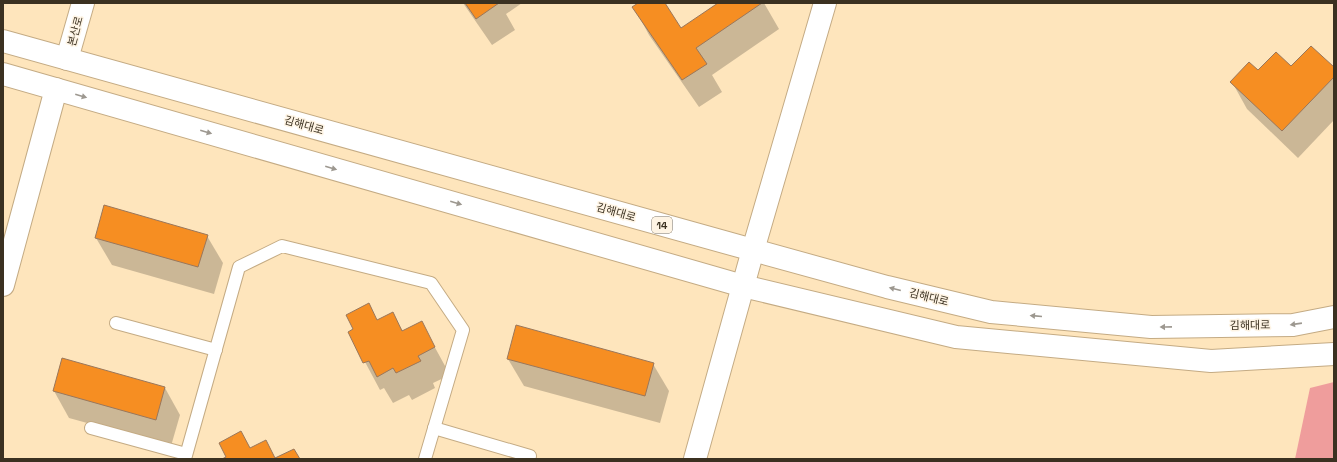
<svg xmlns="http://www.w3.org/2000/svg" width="1337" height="462" viewBox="0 0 1337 462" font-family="'Space Grotesk','Noto Sans KR',sans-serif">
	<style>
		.forest { fill: #ef9d9c }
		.shadow { fill: #0003 }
		.building { fill: #f68e22; stroke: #9a775b }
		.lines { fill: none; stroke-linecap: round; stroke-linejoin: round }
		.service-casing { stroke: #c4ab84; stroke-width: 14 }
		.minor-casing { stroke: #c4ab84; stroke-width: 24 }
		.primary-casing { stroke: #c4ab84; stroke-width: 24 }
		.service { stroke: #fff; stroke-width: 12 }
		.minor { stroke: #fff; stroke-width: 22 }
		.primary { stroke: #fff; stroke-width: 22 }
		.oneway { fill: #9d9890 }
		.labels { text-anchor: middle; stroke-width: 3; stroke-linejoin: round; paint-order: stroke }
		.shield { fill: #fef4e4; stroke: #766c5c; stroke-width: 1 }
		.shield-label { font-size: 10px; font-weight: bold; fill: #3b3121 }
		.street-label { font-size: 11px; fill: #3b3121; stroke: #fef4e4 }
	</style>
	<rect width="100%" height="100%" fill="#fee5bc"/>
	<path class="forest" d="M 1334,382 L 1334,459 L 1295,459 L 1310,388 Z"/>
	<g class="shadow">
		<path d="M 463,3 L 522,3 L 506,14 L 515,30 L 492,45 Z"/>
		<path d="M 640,3 L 663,3 L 681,29 L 719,3 L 764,3 L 779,29 L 712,75 L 722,92 L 699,107 L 649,35 L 634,7 Z"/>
		<path d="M 1291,68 L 1334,69 L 1334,120 L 1298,158 L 1247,109 L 1232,82 L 1258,72 Z"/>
		<path d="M 207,236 L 223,263 L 214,294 L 112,265 L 96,238 Z"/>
		<path d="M 392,314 L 403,331 L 421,322 L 450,375 L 433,383 L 435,388 L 412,400 L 409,395 L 393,403 L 384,388 L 380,390 L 349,332 L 378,321 Z"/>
		<path d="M 62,359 L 165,388 L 180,415 L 171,446 L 69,418 L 54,391 Z"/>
		<path d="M 508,359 L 653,364 L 669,391 L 660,423 L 524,386 Z"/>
	</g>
	<g class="building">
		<path d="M 465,3 L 499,3 L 476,19 Z"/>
		<path d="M 638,3 L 665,3 L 681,28 L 718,3 L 762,3 L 696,48 L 707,64 L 682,80 L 632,7 Z"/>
		<path d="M 1311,46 L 1334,67 L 1334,77 L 1282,131 L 1230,82 L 1249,62 L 1258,70 L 1276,52 L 1291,66 Z"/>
		<path d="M 104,205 L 208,235 L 198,267 L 95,238 Z"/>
		<path d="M 369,303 L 377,320 L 393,312 L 402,331 L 422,321 L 435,347 L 418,356 L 421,361 L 396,373 L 393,368 L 377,377 L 369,361 L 363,363 L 348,332 L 353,329 L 346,315 Z"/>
		<path d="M 516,325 L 654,363 L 645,396 L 507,359 Z"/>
		<path d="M 62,358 L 165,387 L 156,420 L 53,391 Z"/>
		<path d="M 241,431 L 250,448 L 266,440 L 275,458 L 294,449 L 300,459 L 222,459 L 226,457 L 219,443 Z"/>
	</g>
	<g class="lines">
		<defs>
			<g id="service">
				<path d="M 116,323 L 216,350"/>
				<path d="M 91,428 L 186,454"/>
				<path d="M 434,428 L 530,456"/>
				<path d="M 185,459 L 239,267 L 282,246 L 431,283 L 463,330 L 425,459"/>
			</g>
			<g id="minor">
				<path d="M 67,59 L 83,3"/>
				<path d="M 3,285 L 56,89"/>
				<path d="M 695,459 L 753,250 L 825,3"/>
			</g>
			<g id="primary">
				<path d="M 3,41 L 753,250 L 887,287 L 991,312 L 1151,327 L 1293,325 L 1334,317"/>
				<path d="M 3,74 L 743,286 L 956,337 L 1211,361 L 1334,354"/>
			</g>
		</defs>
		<use href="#service" class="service-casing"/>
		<use href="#minor" class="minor-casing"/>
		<use href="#primary" class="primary-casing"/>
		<use href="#service" class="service"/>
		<use href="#minor" class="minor"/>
		<use href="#primary" class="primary"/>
	</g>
	<defs><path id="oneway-solid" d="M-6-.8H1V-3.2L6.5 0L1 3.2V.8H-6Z"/></defs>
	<g class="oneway">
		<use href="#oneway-solid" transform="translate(81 96) rotate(16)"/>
		<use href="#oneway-solid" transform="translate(206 132) rotate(16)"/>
		<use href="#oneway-solid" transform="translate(331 168) rotate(16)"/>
		<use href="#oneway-solid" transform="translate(456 203) rotate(16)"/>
		<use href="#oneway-solid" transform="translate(895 289) rotate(-166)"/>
		<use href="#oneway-solid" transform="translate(1036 316) rotate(-175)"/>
		<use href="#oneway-solid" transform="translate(1296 324) rotate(172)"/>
		<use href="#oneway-solid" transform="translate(1166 327) rotate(179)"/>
	</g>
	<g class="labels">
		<rect class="shield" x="652" y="217" width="20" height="16" rx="3"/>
		<g class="shield-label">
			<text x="662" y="229">14</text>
		</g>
		<g class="street-label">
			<text transform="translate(75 31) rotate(-75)" y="4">본산로</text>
			<text transform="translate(304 125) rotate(16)" y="4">김해대로</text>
			<text transform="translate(616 212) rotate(16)" y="4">김해대로</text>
			<text transform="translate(929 297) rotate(14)" y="4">김해대로</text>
			<text transform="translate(1250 325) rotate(-1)" y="4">김해대로</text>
		</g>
	</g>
	<rect width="1337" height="462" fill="none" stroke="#3b3121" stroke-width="8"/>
</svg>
